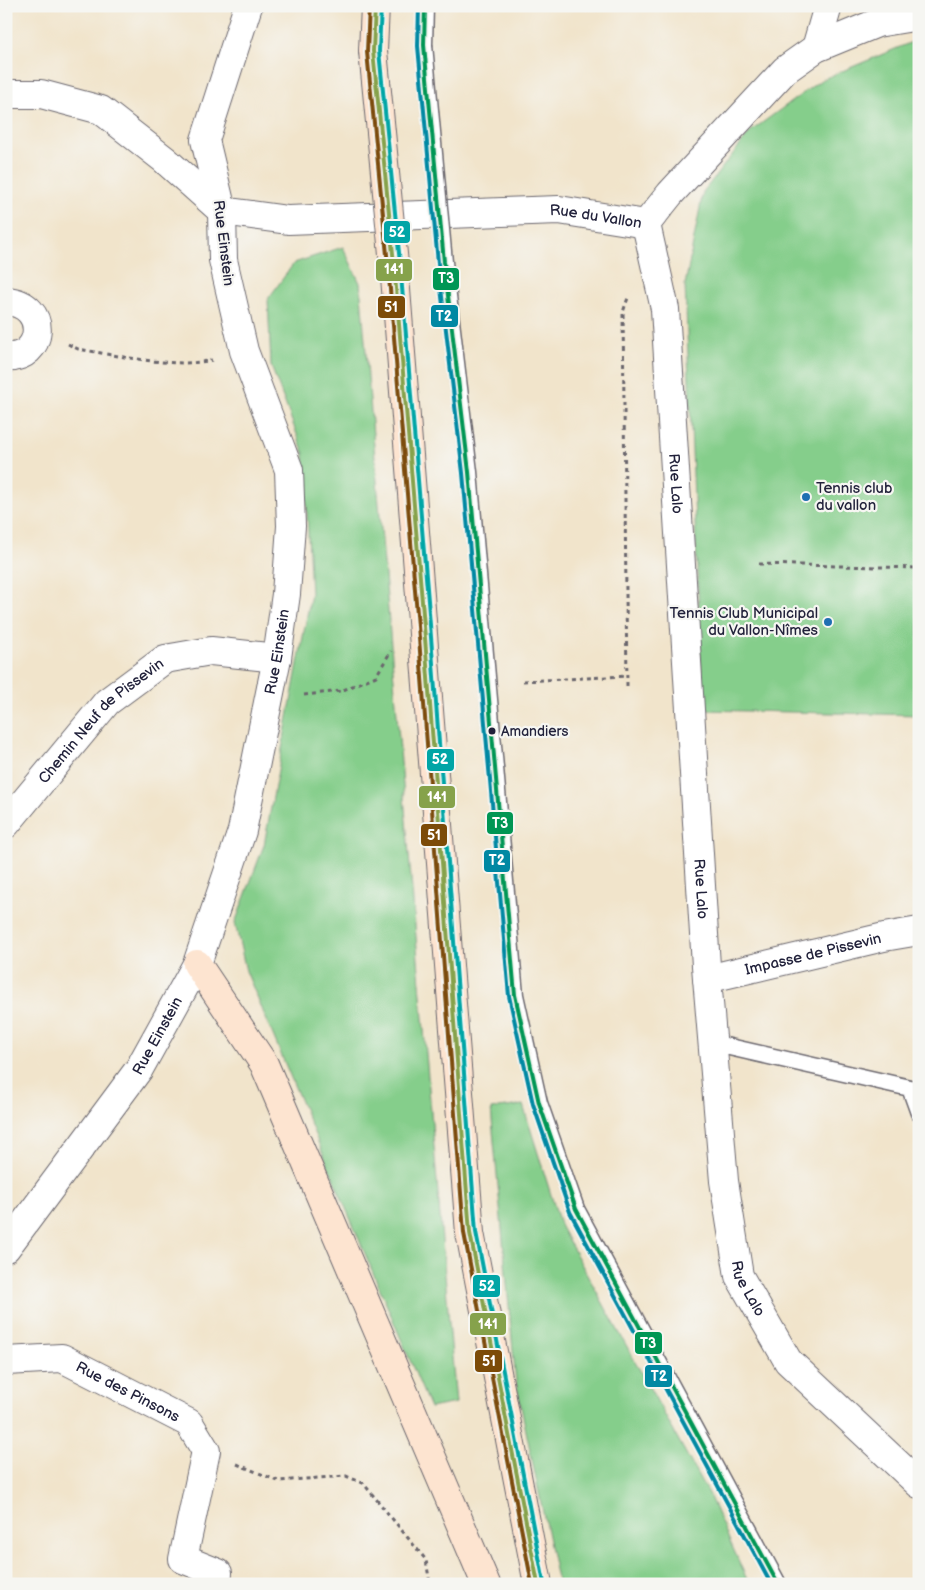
<svg xmlns="http://www.w3.org/2000/svg" width="925" height="1590" viewBox="0 0 925 1590" font-family="'Balsamiq Sans',sans-serif">
	<style>
		.green { fill: #85ce8b; stroke: #547863 }
		.lines { fill: none; stroke-linecap: round; stroke-linejoin: round }
		.lane-casing { stroke: #6a666d; stroke-width: 19 }
		.street-casing { stroke: #6a666d; stroke-width: 30 }
		.secondary-casing { stroke: #6a666d; stroke-width: 30 }
		.path { stroke: #6a666d; stroke-width: 3; stroke-dasharray: 4 4; stroke-linecap: butt }
		.lane { stroke: #fff; stroke-width: 16 }
		.street { stroke: #fff; stroke-width: 28 }
		.secondary { stroke: #fde4d0; stroke-width: 28 }
		.lane-bridge-casing { stroke: #6a666d; stroke-width: 19; stroke-linecap: butt }
		.secondary-bridge-casing { stroke: #6a666d; stroke-width: 30; stroke-linecap: butt }
		.lane-bridge { stroke: #fff; stroke-width: 16 }
		.secondary-bridge { stroke: #fde4d0; stroke-width: 28 }
		.bus-1-casing { stroke: #f6f6f2; stroke-width: 8 }
		.bus-2-casing { stroke: #f6f6f2; stroke-width: 8 }
		.bus-3-casing { stroke: #f6f6f2; stroke-width: 8 }
		.bus-4-casing { stroke: #f6f6f2; stroke-width: 8 }
		.bus-5-casing { stroke: #f6f6f2; stroke-width: 8 }
		.bus-1 { stroke: #009654; stroke-width: 4 }
		.bus-2 { stroke: #0088a3; stroke-width: 4 }
		.bus-3 { stroke: #86a24b; stroke-width: 4 }
		.bus-4 { stroke: #7c4b08; stroke-width: 4 }
		.bus-5 { stroke: #01a5a6; stroke-width: 4 }
		.poi-dot { fill: #1f6fb2; stroke: #f6f6f2; stroke-width: 2 }
		.bus-dot { fill: #22223b; stroke: #f6f6f2; stroke-width: 2 }
		.labels { text-anchor: middle; stroke-width: 4.5; stroke-linejoin: round; paint-order: stroke }
		.bus-label { font-size: 14px; fill: #22223b; stroke: #f6f6f2; text-anchor: start }
		.street-label { font-size: 15px; fill: #22223b; stroke: #f6f6f2 }
		.poi-label { font-size: 15px; fill: #22223b; stroke: #f6f6f2; text-anchor: start }
		.line-badge { stroke: #f6f6f2; stroke-width: 2 }
		.badge-label { font-size: 14px; text-anchor: middle; font-weight: bold; fill: #fff }
	</style>
	<rect width="100%" height="100%" fill="#f6f6f2"/>
	<filter id="ink" filterUnits="userSpaceOnUse"><feTurbulence type="fractalNoise" baseFrequency=".02" numOctaves="2"/><feDisplacementMap in="SourceGraphic" scale="10" xChannelSelector="R" yChannelSelector="G"/><feConvolveMatrix kernelMatrix="1 2 1 2 8 2 1 2 1" color-interpolation-filters="sRGB"/></filter>
	<filter id="wash" filterUnits="userSpaceOnUse"><feTurbulence type="fractalNoise" baseFrequency=".0096" numOctaves="4" result="noise"/><feDisplacementMap in="SourceGraphic" scale="20" xChannelSelector="R" yChannelSelector="G"/><feGaussianBlur stdDeviation="1.12" result="paint"/><feColorMatrix in="noise" values="0 0 0 0 0 0 0 0 0 0 0 0 0 0 0 0 0 1.4 0 .05"/><feComposite in="paint" operator="in"/></filter>
	<g filter="url(#wash)">
		<rect width="100%" height="100%" fill="#f1e4cb"/>
		<g class="green">
			<path d="M 919,39 L 919,715 L 703,710 L 685,285 L 703,192 L 751,131 L 821,80 Z"/>
			<path d="M 343,247 L 360,283 L 456,1403 L 430,1408 L 246,971 L 235,923 L 264,845 L 311,594 L 304,453 L 271,366 L 268,299 L 294,263 Z"/>
			<path d="M 523,1105 L 561,1227 L 710,1497 L 749,1584 L 558,1584 L 516,1383 L 491,1109 Z"/>
		</g>
	</g>
	<g filter="url(#ink)">
		<g class="lines">
			<defs>
				<g id="lane">
					<path d="M 424,45 L 425,6"/>
					<path d="M 444,262 L 469,472 L 515,995 L 539,1103 L 576,1209 L 778,1584"/>
					<path d="M 712,1043 L 910,1088 L 919,1113"/>
				</g>
				<g id="street">
					<path d="M 816,48 L 828,6"/>
					<path d="M 6,94 L 41,94 L 101,110 L 165,160 L 222,211"/>
					<path id="s1" d="M 222,211 L 288,220 L 559,210 L 646,224"/>
					<path id="s2" d="M 646,224 L 665,309 L 706,966 L 724,1181 L 739,1276 L 788,1361 L 919,1484"/>
					<path d="M 646,224 L 670,194 L 785,70 L 816,48 L 877,23 L 919,16"/>
					<path d="M 6,301 C 50,304 44,360 6,357"/>
					<path id="s3" d="M 6,824 L 107,702 L 165,659 L 211,651 L 277,658"/>
					<path id="s4" d="M 707,979 L 884,937 L 919,931"/>
					<path id="s5" d="M 6,1248 L 139,1069 L 197,964 L 242,831 L 277,658 L 286,594 L 291,526 L 289,470 L 244,351 L 223,260 L 222,211 L 205,140 L 248,6"/>
					<path id="s6" d="M 6,1361 L 62,1358 L 189,1423 L 206,1451 L 183,1559 L 218,1573"/>
				</g>
				<g id="secondary">
					<path d="M 373,51 L 375,6"/>
					<path d="M 394,264 L 470,1233 L 538,1584"/>
					<path d="M 197,964 L 264,1064 L 486,1584"/>
				</g>
			</defs>
			<use href="#lane" class="lane-casing"/>
			<use href="#street" class="street-casing"/>
			<use href="#secondary" class="secondary-casing"/>
			<g class="path">
				<path d="M 68,344 L 78,349 C 115,355 176,369 212,360"/>
				<path d="M 759,564 L 919,568"/>
				<path d="M 523,681 L 627,676"/>
				<path d="M 627,686 L 623,312 L 628,298"/>
				<path d="M 304,695 L 341,691 L 376,676 L 391,651"/>
				<path d="M 237,1464 L 278,1481 L 346,1476 L 363,1483 L 426,1560 L 430,1584"/>
			</g>
			<use href="#lane" class="lane"/>
			<use href="#street" class="street"/>
			<use href="#secondary" class="secondary"/>
			<defs>
				<path id="lane-bridge" d="M 424,45 L 444,262"/>
				<path id="secondary-bridge" d="M 373,51 L 394,264"/>
			</defs>
			<use href="#lane-bridge" class="lane-bridge-casing"/>
			<use href="#secondary-bridge" class="secondary-bridge-casing"/>
			<use href="#lane-bridge" class="lane-bridge"/>
			<use href="#secondary-bridge" class="secondary-bridge"/>
			<defs>
				<path id="bus-1" d="M 425,6 L 424,45 L 444,262 L 469,472 L 515,995 L 539,1103 L 576,1209 L 778,1584"/>
				<path id="bus-2" d="M 419,6 L 418,46 L 438,263 L 463,473 L 509,996 L 533,1104 L 570,1212 L 771,1584"/>
				<path id="bus-3" d="M 375,6 L 373,51 L 394,264 L 425,638 L 470,1233 L 538,1584"/>
				<path id="bus-4" d="M 369,6 L 367,52 L 388,265 L 419,638 L 464,1233 L 532,1584"/>
				<path id="bus-5" d="M 381,6 L 379,51 L 400,263 L 431,637 L 476,1232 L 544,1583"/>
			</defs>
			<use href="#bus-1" class="bus-1-casing"/>
			<use href="#bus-2" class="bus-2-casing"/>
			<use href="#bus-3" class="bus-3-casing"/>
			<use href="#bus-4" class="bus-4-casing"/>
			<use href="#bus-5" class="bus-5-casing"/>
			<use href="#bus-1" class="bus-1"/>
			<use href="#bus-2" class="bus-2"/>
			<use href="#bus-3" class="bus-3"/>
			<use href="#bus-4" class="bus-4"/>
			<use href="#bus-5" class="bus-5"/>
		</g>
	</g>
	<g class="poi-dot">
		<circle cx="806" cy="497" r="5"/>
		<circle cx="828" cy="622" r="5"/>
	</g>
	<circle class="bus-dot" cx="492" cy="731" r="4.5"/>
	<g class="labels">
		<g class="bus-label">
			<text x="501" y="736">Amandiers</text>
		</g>
		<g class="street-label">
			<text dy="5" stroke="none"><textPath href="#s1" startOffset="375">Rue du Vallon</textPath></text>
			<text transform="translate(224 243) rotate(83)" y="5">Rue Einstein</text>
			<text dy="5" stroke="none"><textPath href="#s2" startOffset="262">Rue Lalo</textPath></text>
			<text dy="5" stroke="none"><textPath href="#s5" startOffset="666">Rue Einstein</textPath></text>
			<text dy="5" stroke="none"><textPath href="#s3" startOffset="141">Chemin Neuf de Pissevin</textPath></text>
			<text dy="5" stroke="none"><textPath href="#s2" startOffset="668">Rue Lalo</textPath></text>
			<text dy="5" stroke="none"><textPath href="#s4" startOffset="109">Impasse de Pissevin</textPath></text>
			<text dy="5" stroke="none"><textPath href="#s5" startOffset="261">Rue Einstein</textPath></text>
			<text dy="5" stroke="none"><textPath href="#s2" startOffset="1072">Rue Lalo</textPath></text>
			<text dy="5" stroke="none"><textPath href="#s6" startOffset="130">Rue des Pinsons</textPath></text>
		</g>
		<g class="poi-label">
			<text x="816" y="493">Tennis club<tspan x="816" dy="17">du vallon</tspan></text>
			<text x="818" y="618" text-anchor="end">Tennis Club Municipal<tspan x="818" dy="17">du Vallon-Nîmes</tspan></text>
		</g>
	</g>
	<g class="line-badge">
		<rect x="383" y="220" width="28" height="24" rx="5" fill="#01a5a6"/>
		<rect x="375" y="258" width="38" height="24" rx="5" fill="#86a24b"/>
		<rect x="432" y="267" width="28" height="24" rx="5" fill="#009654"/>
		<rect x="377" y="295" width="29" height="24" rx="5" fill="#7c4b08"/>
		<rect x="430" y="304" width="29" height="24" rx="5" fill="#0088a3"/>
		<rect x="426" y="748" width="29" height="24" rx="5" fill="#01a5a6"/>
		<rect x="418" y="785" width="38" height="24" rx="5" fill="#86a24b"/>
		<rect x="486" y="811" width="28" height="24" rx="5" fill="#009654"/>
		<rect x="420" y="823" width="28" height="24" rx="5" fill="#7c4b08"/>
		<rect x="483" y="849" width="28" height="24" rx="5" fill="#0088a3"/>
		<rect x="472" y="1274" width="29" height="24" rx="5" fill="#01a5a6"/>
		<rect x="469" y="1312" width="38" height="24" rx="5" fill="#86a24b"/>
		<rect x="634" y="1331" width="29" height="24" rx="5" fill="#009654"/>
		<rect x="474" y="1349" width="29" height="24" rx="5" fill="#7c4b08"/>
		<rect x="644" y="1364" width="29" height="24" rx="5" fill="#0088a3"/>
	</g>
	<g class="badge-label">
		<text x="397" y="237">52</text>
		<text x="394" y="274">141</text>
		<text x="446" y="283">T3</text>
		<text x="391" y="312">51</text>
		<text x="444" y="321">T2</text>
		<text x="440" y="764">52</text>
		<text x="437" y="802">141</text>
		<text x="500" y="828">T3</text>
		<text x="434" y="840">51</text>
		<text x="497" y="865">T2</text>
		<text x="487" y="1291">52</text>
		<text x="488" y="1329">141</text>
		<text x="648" y="1348">T3</text>
		<text x="489" y="1366">51</text>
		<text x="659" y="1381">T2</text>
	</g>
	<rect width="925" height="1590" fill="none" stroke="#f6f6f2" stroke-width="25"/>
</svg>
